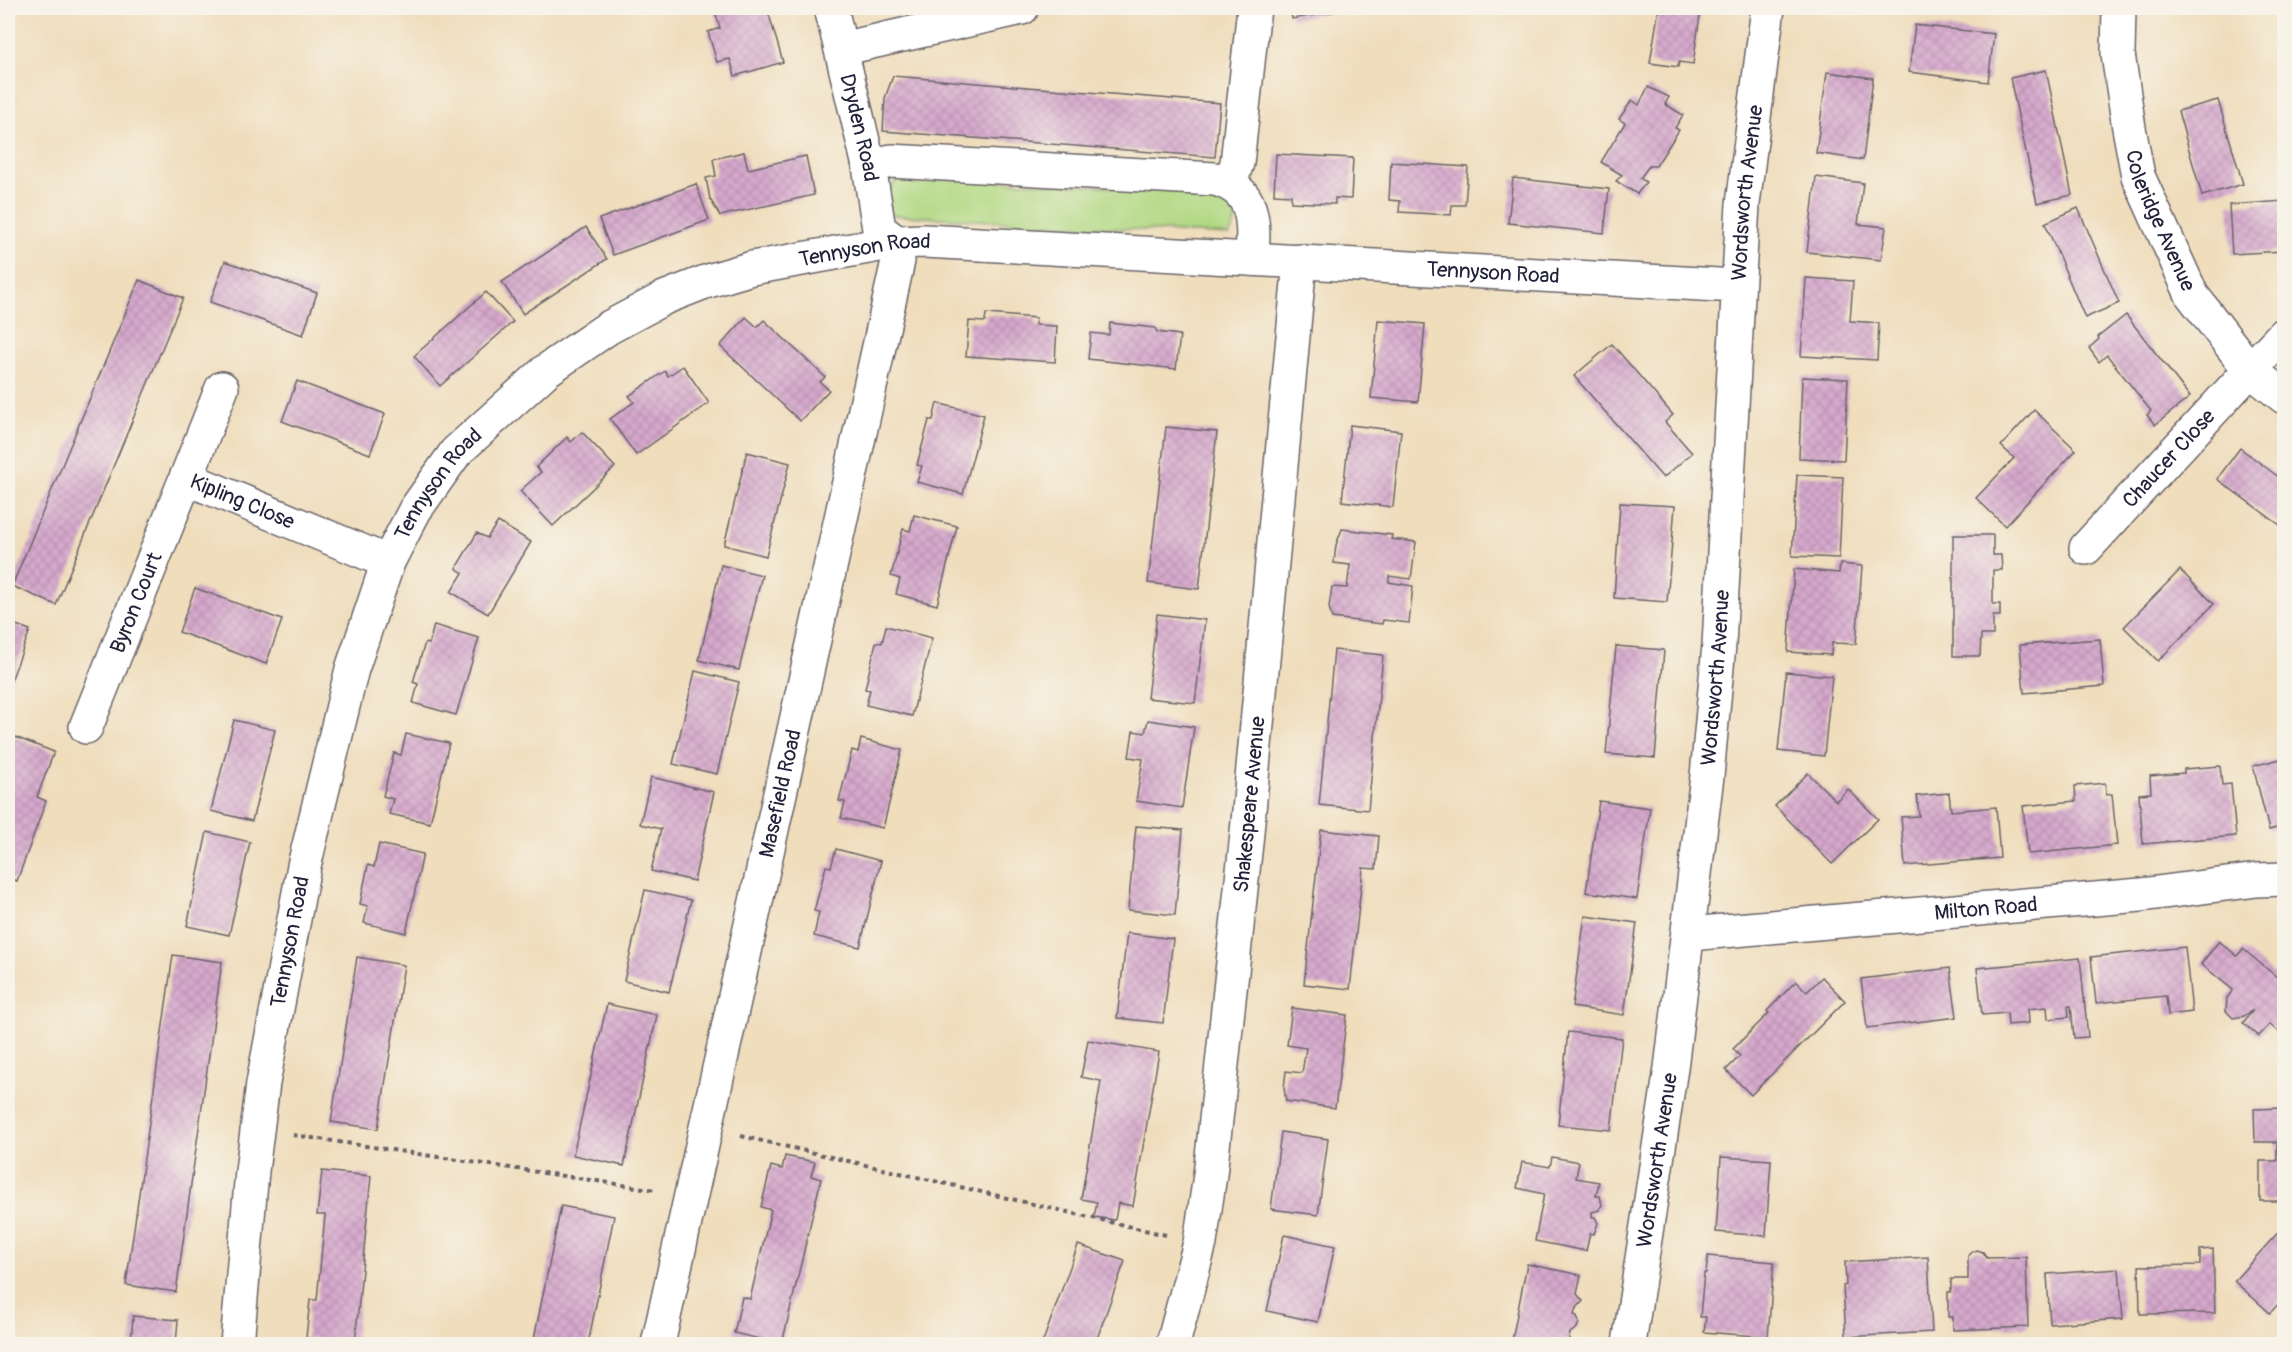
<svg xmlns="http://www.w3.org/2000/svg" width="2292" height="1352" viewBox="0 0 2292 1352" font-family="Pangolin,sans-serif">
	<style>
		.grass { fill: #b1d882; stroke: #6a7d5e; stroke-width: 1.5 }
		.building { fill: url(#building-cross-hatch) }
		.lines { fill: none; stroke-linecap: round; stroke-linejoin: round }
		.minor-casing { stroke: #6a6368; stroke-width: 36 }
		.path { stroke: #6a6368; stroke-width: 4; stroke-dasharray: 4.5 4.5; stroke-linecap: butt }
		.minor { stroke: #fff; stroke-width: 33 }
		.labels { text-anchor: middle; stroke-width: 4.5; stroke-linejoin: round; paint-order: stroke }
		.street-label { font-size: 21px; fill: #22223b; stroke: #f7f3e8 }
	</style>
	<defs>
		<pattern id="building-cross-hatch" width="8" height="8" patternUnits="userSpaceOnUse" patternTransform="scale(1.5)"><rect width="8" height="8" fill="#d5a8cc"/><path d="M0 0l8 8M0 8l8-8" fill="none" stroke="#b790b0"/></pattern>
	</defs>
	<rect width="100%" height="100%" fill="#f7f3e8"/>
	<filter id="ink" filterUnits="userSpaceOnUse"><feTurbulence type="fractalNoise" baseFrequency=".0167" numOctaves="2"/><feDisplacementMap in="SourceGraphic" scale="12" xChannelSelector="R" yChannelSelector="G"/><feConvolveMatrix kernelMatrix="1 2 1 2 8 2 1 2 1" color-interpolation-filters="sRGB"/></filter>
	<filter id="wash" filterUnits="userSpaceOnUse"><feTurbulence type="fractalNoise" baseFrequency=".008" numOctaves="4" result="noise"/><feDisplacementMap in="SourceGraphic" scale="24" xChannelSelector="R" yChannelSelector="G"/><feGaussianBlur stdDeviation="1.35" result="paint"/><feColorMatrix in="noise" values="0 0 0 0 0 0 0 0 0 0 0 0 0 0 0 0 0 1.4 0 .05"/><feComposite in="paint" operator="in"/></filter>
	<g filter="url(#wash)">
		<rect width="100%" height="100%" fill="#efddbc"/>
		<path class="grass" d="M 902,176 L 1214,192 L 1224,197 L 1236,215 L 1234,226 L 1229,235 L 891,215 C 888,195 885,189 902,176 Z"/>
		<g id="blocks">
			<g class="building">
				<path d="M 714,8 L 767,8 L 783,62 L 735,76 L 730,59 L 717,62 L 708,32 L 720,28 Z"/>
				<path d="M 1290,8 L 1349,8 L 1349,9 L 1292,19 Z"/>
				<path d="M 1659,8 L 1701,8 L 1693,64 L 1679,62 L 1678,67 L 1650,63 Z"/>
				<path d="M 1915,25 L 1994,34 L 1988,82 L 1909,72 Z"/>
				<path d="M 2046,70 L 2072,195 L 2037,203 L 2010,78 Z"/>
				<path d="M 1827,72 L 1873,78 L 1863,160 L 1816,153 Z"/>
				<path d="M 893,76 L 1220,103 L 1215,157 L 883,131 L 885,98 Z"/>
				<path d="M 1648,87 L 1669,97 L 1665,104 L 1683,115 L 1675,128 L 1679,130 L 1656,166 L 1649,166 L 1640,178 L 1646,182 L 1637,194 L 1616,181 L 1622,175 L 1601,162 L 1625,123 L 1619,119 L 1632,100 L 1639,105 Z"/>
				<path d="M 2218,100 L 2243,184 L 2202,196 L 2178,111 Z"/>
				<path d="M 744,152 L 748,169 L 806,156 L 814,195 L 720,216 L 710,199 L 706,178 L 716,176 L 713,159 Z"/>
				<path d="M 1276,154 L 1353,158 L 1351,199 L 1335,198 L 1335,204 L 1291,202 L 1291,195 L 1274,194 Z"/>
				<path d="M 1391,162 L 1468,167 L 1465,205 L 1452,205 L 1451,215 L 1399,212 L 1400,201 L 1389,200 Z"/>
				<path d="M 1816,177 L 1863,183 L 1858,224 L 1886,227 L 1881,260 L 1807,252 Z"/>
				<path d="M 1513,178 L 1609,189 L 1604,233 L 1508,223 Z"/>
				<path d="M 696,184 L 709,220 L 613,255 L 599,219 Z"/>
				<path d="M 2284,201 L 2284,251 L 2232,254 L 2229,205 Z"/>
				<path d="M 2078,208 L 2119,303 L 2085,318 L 2045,223 Z"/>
				<path d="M 586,227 L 607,259 L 523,314 L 502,282 Z"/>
				<path d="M 225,261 L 317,293 L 303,335 L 210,302 Z"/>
				<path d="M 1806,278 L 1853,281 L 1850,321 L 1879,323 L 1877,360 L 1801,356 Z"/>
				<path d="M 139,280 L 183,298 L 56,605 L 12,586 Z"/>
				<path d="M 486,292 L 513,322 L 440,386 L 414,356 Z"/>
				<path d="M 986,314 L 1036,318 L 1035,325 L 1057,326 L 1055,362 L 966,356 L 969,321 L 985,322 Z"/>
				<path d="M 2126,315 L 2190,397 L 2155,425 L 2147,415 L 2151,411 L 2107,355 L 2099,362 L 2089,348 L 2099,339 L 2098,337 Z"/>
				<path d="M 746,317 L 757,327 L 764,320 L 825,377 L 820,382 L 829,390 L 800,421 L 720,346 Z"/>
				<path d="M 1378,320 L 1425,324 L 1418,402 L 1371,398 Z"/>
				<path d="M 1110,323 L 1155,328 L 1157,332 L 1180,335 L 1176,369 L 1088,359 L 1091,333 L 1109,335 Z"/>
				<path d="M 1612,344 L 1673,415 L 1665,422 L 1692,453 L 1663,478 L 1574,376 Z"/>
				<path d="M 683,366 L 709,403 L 636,455 L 610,419 L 634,402 L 629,396 L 665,371 L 668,376 Z"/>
				<path d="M 1802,377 L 1848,379 L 1844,460 L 1799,458 Z"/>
				<path d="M 297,381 L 385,414 L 370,454 L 282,421 Z"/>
				<path d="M 937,403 L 984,415 L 963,494 L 917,482 L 922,466 L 917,465 L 929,420 L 933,420 Z"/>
				<path d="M 2034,410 L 2076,450 L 2005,526 L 1976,498 L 2014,458 L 2001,446 Z"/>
				<path d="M 1350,425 L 1401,431 L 1393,507 L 1342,501 Z"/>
				<path d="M 1166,427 L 1217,432 L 1199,589 L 1148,583 Z"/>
				<path d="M 582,432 L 615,467 L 553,526 L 520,491 L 541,472 L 536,467 L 567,437 L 571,442 Z"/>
				<path d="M 2240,448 L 2284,481 L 2284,528 L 2217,479 Z"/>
				<path d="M 747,452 L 790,463 L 766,556 L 724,545 Z"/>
				<path d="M 1797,475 L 1843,477 L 1839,558 L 1792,556 Z"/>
				<path d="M 1620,503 L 1675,506 L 1667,602 L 1614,598 Z"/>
				<path d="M 914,515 L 957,526 L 937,605 L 896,594 L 900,579 L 891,576 L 903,529 L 910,531 Z"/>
				<path d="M 498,522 L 531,542 L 488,614 L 451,592 L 463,573 L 456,568 L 477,533 L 487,538 Z"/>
				<path d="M 1342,529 L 1392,535 L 1391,539 L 1416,542 L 1411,579 L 1389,576 L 1389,582 L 1413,586 L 1409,623 L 1383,620 L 1382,624 L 1332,618 L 1329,607 L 1332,587 L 1347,588 L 1350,565 L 1334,563 L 1336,545 Z"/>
				<path d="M 1953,535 L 1993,535 L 1993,555 L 2001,555 L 2002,570 L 1993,570 L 1993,604 L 2000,604 L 2000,616 L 1993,616 L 1993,635 L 1981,635 L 1980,656 L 1953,656 Z"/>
				<path d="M 1840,564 L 1862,566 L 1856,644 L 1832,643 L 1831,655 L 1788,652 L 1794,569 L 1839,573 Z"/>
				<path d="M 721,565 L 762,575 L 739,670 L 699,660 Z"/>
				<path d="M 2180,570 L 2214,604 L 2158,661 L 2124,627 Z"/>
				<path d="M 195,588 L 282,620 L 266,664 L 179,632 Z"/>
				<path d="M 1157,614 L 1205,620 L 1195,703 L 1147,698 Z"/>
				<path d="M 8,622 L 30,630 L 8,689 Z"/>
				<path d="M 434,625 L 479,638 L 456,715 L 413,703 L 418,684 L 413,682 L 425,643 L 429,644 Z"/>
				<path d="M 886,626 L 932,638 L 912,716 L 866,705 L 870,690 L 865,689 L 876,642 L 882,643 Z"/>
				<path d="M 2100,639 L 2104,686 L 2024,693 L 2020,645 Z"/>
				<path d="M 1616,646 L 1664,650 L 1655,758 L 1606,754 Z"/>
				<path d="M 1334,650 L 1383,655 L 1368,810 L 1319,805 Z"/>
				<path d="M 695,671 L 739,682 L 717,774 L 673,764 Z"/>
				<path d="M 1786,672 L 1832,676 L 1824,756 L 1778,751 Z"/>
				<path d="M 234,720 L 275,730 L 252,821 L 211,811 Z"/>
				<path d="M 1148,720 L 1194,727 L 1182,808 L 1136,801 L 1143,759 L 1129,757 L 1133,731 L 1145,733 Z"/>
				<path d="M 406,734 L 449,743 L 430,823 L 389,814 L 393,799 L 383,796 L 394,753 L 401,755 Z"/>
				<path d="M 10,735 L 54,752 L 37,797 L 46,801 L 17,881 L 8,878 L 8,743 Z"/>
				<path d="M 861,739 L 902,750 L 883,828 L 841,818 L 845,802 L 839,801 L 852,750 L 858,752 Z"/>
				<path d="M 2284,758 L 2284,826 L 2269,830 L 2253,766 Z"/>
				<path d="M 2220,766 L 2222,785 L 2231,784 L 2236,836 L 2143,844 L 2139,794 L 2151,793 L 2150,776 L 2184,773 L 2184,769 Z"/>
				<path d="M 1808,773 L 1836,801 L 1848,789 L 1878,819 L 1832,864 L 1775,806 Z"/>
				<path d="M 651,777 L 714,792 L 694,881 L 651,871 L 661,829 L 640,824 Z"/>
				<path d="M 2105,783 L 2106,795 L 2112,794 L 2117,845 L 2028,854 L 2023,806 L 2076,801 L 2075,786 Z"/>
				<path d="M 1949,793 L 1951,811 L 1996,807 L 2000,858 L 1905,866 L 1901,817 L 1919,816 L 1917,796 Z"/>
				<path d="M 1599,801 L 1650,808 L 1637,899 L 1586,892 Z"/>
				<path d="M 1136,826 L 1183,830 L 1175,915 L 1128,910 Z"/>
				<path d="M 1321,830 L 1379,836 L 1376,869 L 1363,868 L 1350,989 L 1304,984 Z"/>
				<path d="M 207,832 L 250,842 L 229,935 L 187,926 Z"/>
				<path d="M 379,844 L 423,854 L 406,933 L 364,923 L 368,906 L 360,904 L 368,865 L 374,867 Z"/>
				<path d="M 836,849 L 881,861 L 860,947 L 814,936 L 819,912 L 814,911 L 826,866 L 831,867 Z"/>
				<path d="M 645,890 L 691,900 L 669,992 L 624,981 Z"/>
				<path d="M 1585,916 L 1637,923 L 1624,1015 L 1572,1007 Z"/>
				<path d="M 1127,933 L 1173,939 L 1163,1023 L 1117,1018 Z"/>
				<path d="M 2219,941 L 2237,956 L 2243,949 L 2284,983 L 2284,1036 L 2270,1024 L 2259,1036 L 2243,1023 L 2253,1010 L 2244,1016 L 2233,1018 L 2226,1011 L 2227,998 L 2233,990 L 2201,964 Z"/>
				<path d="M 2185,947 L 2192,1012 L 2168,1015 L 2166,996 L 2096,1003 L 2091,957 Z"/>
				<path d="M 173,955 L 222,962 L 176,1292 L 126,1285 Z"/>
				<path d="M 357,957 L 404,965 L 378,1129 L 331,1122 Z"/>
				<path d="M 2080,958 L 2088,1037 L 2074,1038 L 2071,1006 L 2068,1006 L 2069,1017 L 2048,1019 L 2047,1007 L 2028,1009 L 2029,1023 L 2008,1025 L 2007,1013 L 1982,1015 L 1977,968 Z"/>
				<path d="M 1950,968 L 1957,1017 L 1867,1028 L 1861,979 Z"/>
				<path d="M 1822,977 L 1845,1001 L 1751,1095 L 1726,1070 L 1740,1056 L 1733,1049 L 1769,1013 L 1767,1011 L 1796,981 L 1807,992 Z"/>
				<path d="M 607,1004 L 657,1015 L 624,1166 L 573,1155 Z"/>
				<path d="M 1292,1008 L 1347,1015 L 1335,1108 L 1286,1101 L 1284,1088 L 1286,1071 L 1302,1073 L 1306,1048 L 1287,1045 Z"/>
				<path d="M 1568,1032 L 1622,1038 L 1611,1130 L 1558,1125 Z"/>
				<path d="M 1088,1040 L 1159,1052 L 1133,1206 L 1118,1203 L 1115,1220 L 1094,1217 L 1097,1202 L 1081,1199 L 1101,1081 L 1081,1077 Z"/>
				<path d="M 2284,1108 L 2284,1201 L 2260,1201 L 2260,1161 L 2277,1161 L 2277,1142 L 2255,1142 L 2254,1109 Z"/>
				<path d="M 1281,1132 L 1328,1139 L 1318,1215 L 1271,1209 Z"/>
				<path d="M 785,1156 L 815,1162 L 811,1176 L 821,1179 L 782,1344 L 734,1333 L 742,1297 L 750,1299 L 771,1210 L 761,1207 L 771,1166 L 782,1169 Z"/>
				<path d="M 1552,1157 L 1579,1162 L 1576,1178 L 1599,1182 L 1596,1196 L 1600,1196 L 1602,1205 L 1599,1210 L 1592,1212 L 1592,1217 L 1595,1217 L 1598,1223 L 1594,1234 L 1590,1233 L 1586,1251 L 1535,1241 L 1544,1194 L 1517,1188 L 1522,1162 L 1550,1167 Z"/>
				<path d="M 1721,1157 L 1771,1160 L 1766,1236 L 1716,1232 Z"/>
				<path d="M 322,1171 L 371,1176 L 355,1343 L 306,1338 L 310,1300 L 317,1300 L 325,1215 L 317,1215 Z"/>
				<path d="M 561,1206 L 614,1216 L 588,1344 L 533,1344 Z"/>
				<path d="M 2284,1226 L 2284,1298 L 2270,1313 L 2234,1281 Z"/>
				<path d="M 1284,1235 L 1335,1246 L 1318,1322 L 1267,1311 Z"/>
				<path d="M 1078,1245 L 1125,1261 L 1095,1344 L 1042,1344 Z"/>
				<path d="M 2213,1249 L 2215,1313 L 2140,1314 L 2139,1266 L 2200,1265 L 2200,1250 Z"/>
				<path d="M 1977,1250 L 1983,1252 L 1987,1258 L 2026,1257 L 2028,1327 L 1953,1330 L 1953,1317 L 1948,1317 L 1948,1292 L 1951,1292 L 1951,1279 L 1968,1279 L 1968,1256 L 1970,1253 Z"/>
				<path d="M 1708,1256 L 1774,1262 L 1768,1337 L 1704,1332 L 1706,1317 L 1700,1317 L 1704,1273 L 1706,1273 Z"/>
				<path d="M 1928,1257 L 1932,1332 L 1846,1337 L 1843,1286 L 1846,1285 L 1845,1262 Z"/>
				<path d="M 1527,1264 L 1581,1275 L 1577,1294 L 1583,1301 L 1575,1310 L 1574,1315 L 1577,1316 L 1579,1323 L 1577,1328 L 1570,1333 L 1568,1344 L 1534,1344 L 1512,1340 Z"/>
				<path d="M 2119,1269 L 2123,1319 L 2050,1324 L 2047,1274 Z"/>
				<path d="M 133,1316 L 178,1320 L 176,1344 L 131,1344 Z"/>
			</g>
		</g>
	</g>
	<g filter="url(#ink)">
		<use href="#blocks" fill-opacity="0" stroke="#6a6368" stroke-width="1.5"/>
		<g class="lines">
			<defs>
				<g id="minor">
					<path id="s1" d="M 831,8 L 869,166 L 879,229 L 896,242"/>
					<path id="s2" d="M 2119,8 L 2118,54 L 2129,128 L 2138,176 L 2192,295 L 2250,370 L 2284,397"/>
					<path d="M 841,49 L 1022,8"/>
					<path d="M 869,166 L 891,161 L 1215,179 C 1256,190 1254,222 1252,259"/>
					<path d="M 1230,183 L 1237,163 L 1254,8"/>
					<path id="s3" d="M 222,388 L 186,478 L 388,562"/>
					<path id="s4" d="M 2086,548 L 2250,370 L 2284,334"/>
					<path id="s5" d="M 86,727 L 186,478"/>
					<path id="s6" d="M 1689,934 L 2141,895 L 2257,880 L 2284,879"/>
					<path id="s7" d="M 237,1344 L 252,1171 L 263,1083 L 304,866 L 352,669 L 388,562 L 415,510 L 456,452 L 547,370 L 608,328 L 664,298 L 705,282 L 752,268 L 896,242 L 924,241 L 1737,286"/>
					<path id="s8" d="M 658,1344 L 898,261 L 896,242"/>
					<path id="s9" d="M 1173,1344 L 1200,1243 L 1210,1175 L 1246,843 L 1300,261"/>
					<path id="s10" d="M 1629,1344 L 1671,1068 L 1707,776 L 1719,645 L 1743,204 L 1768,8"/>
				</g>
			</defs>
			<use href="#minor" class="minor-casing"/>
			<g class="path">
				<path d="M 293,1135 L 656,1190"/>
				<path d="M 741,1136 L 1166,1235"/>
			</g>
			<use href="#minor" class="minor"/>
		</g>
	</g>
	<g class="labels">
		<g class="street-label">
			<text dy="7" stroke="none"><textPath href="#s1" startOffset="123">Dryden Road</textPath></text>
			<text dy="7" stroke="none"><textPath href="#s10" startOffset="1158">Wordsworth Avenue</textPath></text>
			<text dy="7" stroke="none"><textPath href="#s2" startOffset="219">Coleridge Avenue</textPath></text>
			<text dy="7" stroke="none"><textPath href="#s7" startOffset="1396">Tennyson Road</textPath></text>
			<text dy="7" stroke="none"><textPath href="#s7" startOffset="2026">Tennyson Road</textPath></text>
			<text dy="7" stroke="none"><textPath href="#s4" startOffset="122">Chaucer Close</textPath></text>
			<text dy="7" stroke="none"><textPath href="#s7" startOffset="892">Tennyson Road</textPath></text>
			<text dy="7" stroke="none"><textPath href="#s3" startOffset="158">Kipling Close</textPath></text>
			<text dy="7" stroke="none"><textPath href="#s5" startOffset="134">Byron Court</textPath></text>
			<text dy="7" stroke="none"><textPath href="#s10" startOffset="672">Wordsworth Avenue</textPath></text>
			<text dy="7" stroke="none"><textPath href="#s8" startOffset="564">Masefield Road</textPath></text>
			<text dy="7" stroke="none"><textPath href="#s9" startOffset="546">Shakespeare Avenue</textPath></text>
			<text dy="7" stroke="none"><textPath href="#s6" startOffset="298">Milton Road</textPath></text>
			<text dy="7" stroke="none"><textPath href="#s7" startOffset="406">Tennyson Road</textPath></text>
			<text dy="7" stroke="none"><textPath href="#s10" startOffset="186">Wordsworth Avenue</textPath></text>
		</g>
	</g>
	<rect width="2292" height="1352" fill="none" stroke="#f7f3e8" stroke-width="30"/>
</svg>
